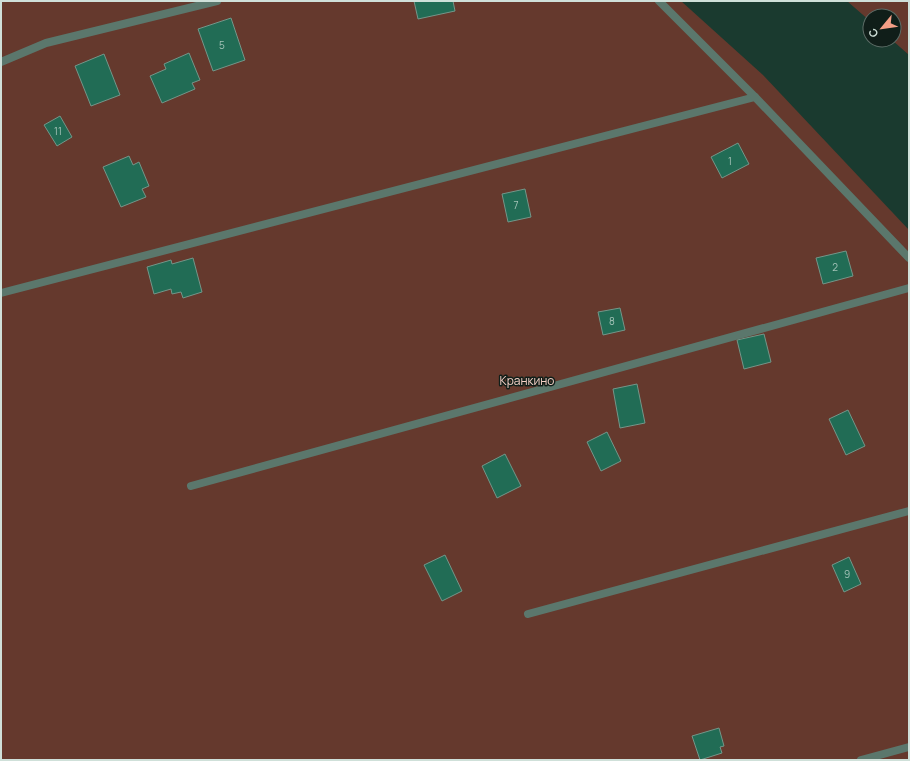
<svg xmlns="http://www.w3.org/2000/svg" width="910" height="761" viewBox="0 0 910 761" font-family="Manrope,sans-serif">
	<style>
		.green { fill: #65392d }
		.building { fill: #216c55; stroke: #749689 }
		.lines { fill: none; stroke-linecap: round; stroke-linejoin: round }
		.lane { stroke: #5b776c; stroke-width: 8 }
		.street { stroke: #5b776c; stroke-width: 8 }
		.labels { text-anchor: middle; stroke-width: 3; stroke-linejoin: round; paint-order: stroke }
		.number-label { font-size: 10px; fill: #a4c3b8 }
		.park-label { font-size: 12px; fill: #f4cfc5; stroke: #101e19 }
	</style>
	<rect width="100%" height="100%" fill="#1a3a2f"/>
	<g class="green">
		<path d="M 1,1 L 681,1 L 763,75 L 909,230 L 909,760 L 1,760 Z"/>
		<path d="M 847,1 L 907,1 L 909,3 L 909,55 L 892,40 L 894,40 L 894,16 L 870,16 L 870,21 Z"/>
	</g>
	<g class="building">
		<path d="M 414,1 L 453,1 L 455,11 L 418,19 Z"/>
		<path d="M 231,18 L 245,60 L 213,71 L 198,29 Z"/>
		<path d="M 189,53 L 200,80 L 192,83 L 195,89 L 162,103 L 150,76 L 166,69 L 164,64 Z"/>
		<path d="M 104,54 L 120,95 L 91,106 L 75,66 Z"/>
		<path d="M 60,116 L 72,137 L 57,146 L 44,125 Z"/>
		<path d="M 738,143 L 749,164 L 722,178 L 711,157 Z"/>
		<path d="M 129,156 L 133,165 L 139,162 L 149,186 L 142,189 L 146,197 L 121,207 L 103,167 Z"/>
		<path d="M 525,189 L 531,217 L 508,222 L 502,194 Z"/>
		<path d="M 846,251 L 853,276 L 823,284 L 816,258 Z"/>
		<path d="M 193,258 L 202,292 L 183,298 L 181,292 L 172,294 L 171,289 L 154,294 L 147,267 L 171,260 L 172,264 Z"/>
		<path d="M 620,308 L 625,330 L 603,335 L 598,312 Z"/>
		<path d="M 764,334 L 771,362 L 744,369 L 737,340 Z"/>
		<path d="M 637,384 L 645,423 L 620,428 L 613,389 Z"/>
		<path d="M 848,410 L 865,446 L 846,455 L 829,419 Z"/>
		<path d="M 607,432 L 621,461 L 601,471 L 587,442 Z"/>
		<path d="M 505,454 L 521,486 L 497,498 L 482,466 Z"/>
		<path d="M 445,555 L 462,591 L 442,601 L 424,565 Z"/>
		<path d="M 849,557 L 861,584 L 844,592 L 832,565 Z"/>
		<path d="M 719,728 L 724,746 L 720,747 L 722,753 L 700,760 L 692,736 Z"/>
	</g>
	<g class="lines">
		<g class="lane">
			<path d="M 1,62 L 46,43 L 217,1"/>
			<path d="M 1,293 L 755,97"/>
			<path d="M 191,486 L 909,288"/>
			<path d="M 528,614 L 909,511"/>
			<path d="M 861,760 L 909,747"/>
		</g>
		<path class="street" d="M 659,1 L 755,97 L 909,258"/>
	</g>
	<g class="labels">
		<g class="number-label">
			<text x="222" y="49">5</text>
			<text x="58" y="135">11</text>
			<text x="730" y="165">1</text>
			<text x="516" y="209">7</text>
			<text x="835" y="271">2</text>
			<text x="612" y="325">8</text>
			<text x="847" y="578">9</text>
		</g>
		<g class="park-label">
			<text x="527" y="385">Кранкино</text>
		</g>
	</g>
	<rect width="910" height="761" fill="none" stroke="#cfe0d9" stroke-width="4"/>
	<g transform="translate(882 28) rotate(241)"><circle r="19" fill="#101e19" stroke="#5c6c66"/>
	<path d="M0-3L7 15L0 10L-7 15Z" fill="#f49e86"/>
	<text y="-6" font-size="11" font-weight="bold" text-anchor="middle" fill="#cfe0d9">С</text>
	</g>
</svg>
